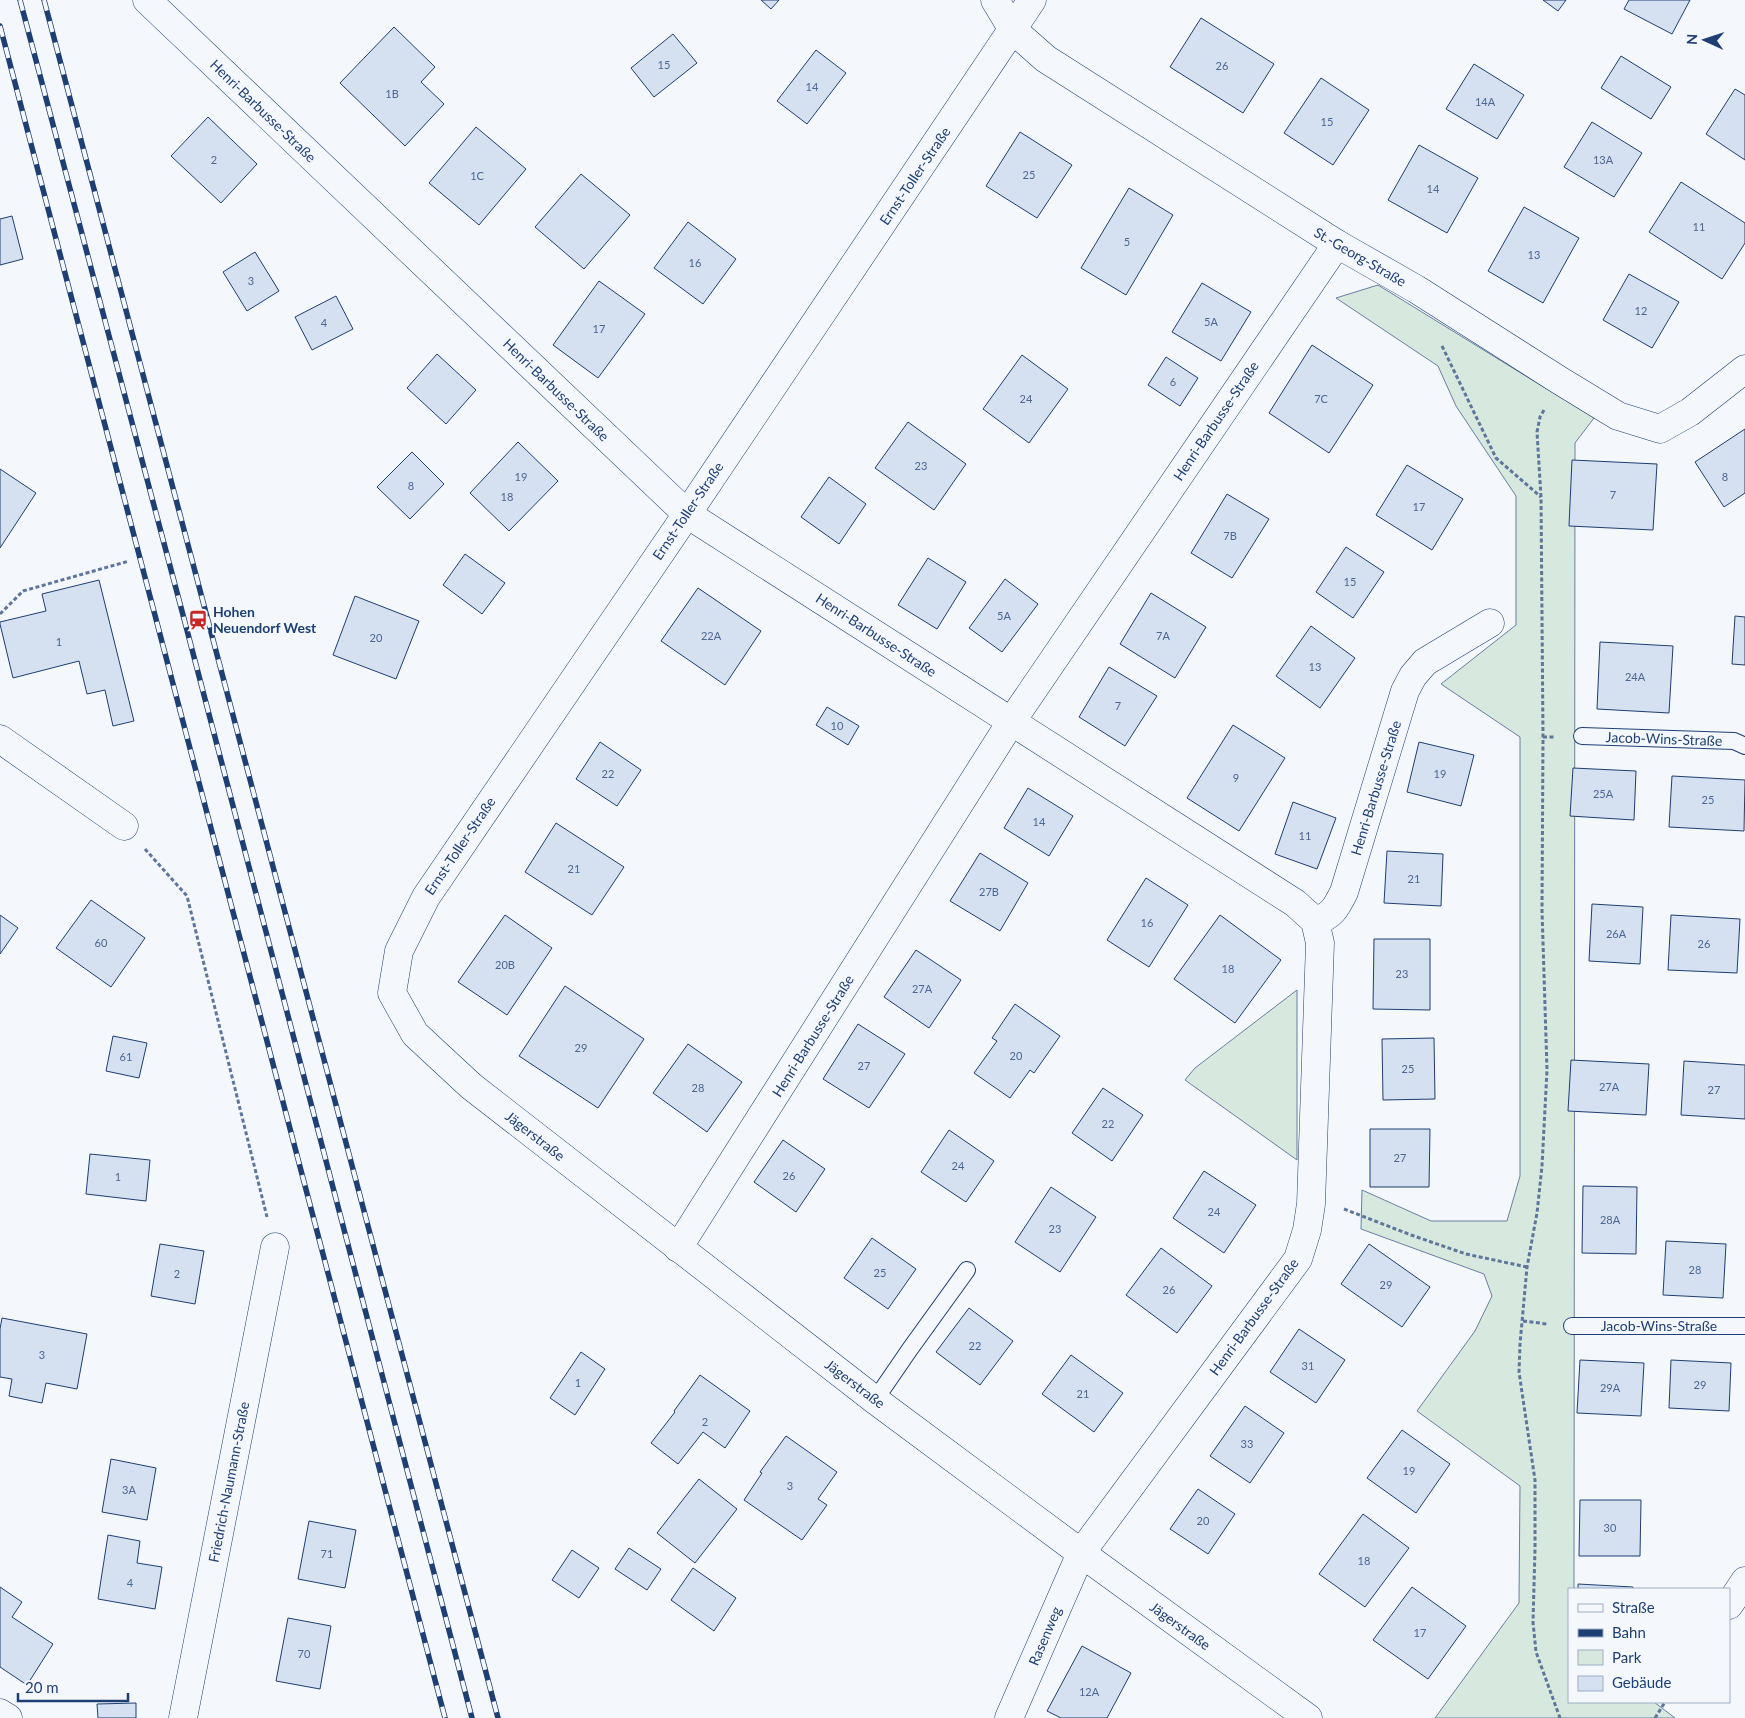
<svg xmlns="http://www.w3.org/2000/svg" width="1745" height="1718" viewBox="0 0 1745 1718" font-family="Lato,sans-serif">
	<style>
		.green { fill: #d7e8df; stroke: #687fa3 }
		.building { fill: #d5e0f0; stroke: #1d3f73 }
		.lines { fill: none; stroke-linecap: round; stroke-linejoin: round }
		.service-casing { stroke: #1d3f73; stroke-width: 18 }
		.minor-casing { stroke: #1d3f73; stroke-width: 29 }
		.path { stroke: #5e769c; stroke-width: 3; stroke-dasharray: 4 2.5; stroke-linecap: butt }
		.service { stroke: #f4f7fb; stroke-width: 16 }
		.minor { stroke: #f4f7fb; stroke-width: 28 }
		.rail-casing { stroke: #1d3f73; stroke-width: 5.5 }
		.rail { stroke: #f4f7fb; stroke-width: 4; stroke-dasharray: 11; stroke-linecap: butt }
		.labels { text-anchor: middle; stroke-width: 4; stroke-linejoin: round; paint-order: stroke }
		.number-label { font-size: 11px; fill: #4b6792 }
		.street-label { font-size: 14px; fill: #1d3f73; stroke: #f4f7fb }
		.poi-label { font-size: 14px; font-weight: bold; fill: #1d3f73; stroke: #f4f7fb; text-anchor: start }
	</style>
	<rect width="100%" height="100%" fill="#f4f7fb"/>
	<g class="green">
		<path d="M 1378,285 L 1594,418 L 1575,443 L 1574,1589 L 1569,1589 L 1569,1702 L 1654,1702 L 1675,1718 L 1435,1718 L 1519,1603 L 1520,1486 L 1417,1411 L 1475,1331 L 1492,1296 L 1484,1274 L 1361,1229 L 1362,1190 L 1431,1221 L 1507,1221 L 1520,1176 L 1520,737 L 1441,684 L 1516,625 L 1516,496 L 1456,406 L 1438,366 L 1336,298 Z"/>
		<path d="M 1297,990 L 1297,1160 L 1185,1080 L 1195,1068 Z"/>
	</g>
	<g class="building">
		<path d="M 761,0 L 779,0 L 771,9 Z"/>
		<path d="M 1543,0 L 1566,0 L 1558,11 Z"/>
		<path d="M 1629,0 L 1690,0 L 1672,34 L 1624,9 Z"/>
		<path d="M 1201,18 L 1274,64 L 1243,113 L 1170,67 Z"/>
		<path d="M 394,27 L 435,67 L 421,82 L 444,104 L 405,146 L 340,83 Z"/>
		<path d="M 673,34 L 697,63 L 654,97 L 631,68 Z"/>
		<path d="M 816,50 L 846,73 L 807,124 L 777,101 Z"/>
		<path d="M 1621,56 L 1671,87 L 1651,119 L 1601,88 Z"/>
		<path d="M 1474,64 L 1524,95 L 1497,139 L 1446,109 Z"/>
		<path d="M 1321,78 L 1369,110 L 1333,165 L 1284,133 Z"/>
		<path d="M 1735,89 L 1745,95 L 1745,160 L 1706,134 Z"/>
		<path d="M 208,117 L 257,164 L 221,203 L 171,156 Z"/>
		<path d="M 1592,122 L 1642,153 L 1614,197 L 1564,167 Z"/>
		<path d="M 476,127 L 526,169 L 479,225 L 429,183 Z"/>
		<path d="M 1020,132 L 1072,165 L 1037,218 L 986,186 Z"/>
		<path d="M 1419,145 L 1478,178 L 1447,233 L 1388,200 Z"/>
		<path d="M 581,174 L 630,215 L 584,269 L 535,227 Z"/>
		<path d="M 1681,182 L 1745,223 L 1745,243 L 1722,279 L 1649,232 Z"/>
		<path d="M 1129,188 L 1173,215 L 1126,295 L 1081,268 Z"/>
		<path d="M 1524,207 L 1579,238 L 1543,303 L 1488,271 Z"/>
		<path d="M 12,216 L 23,259 L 0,265 L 0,219 Z"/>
		<path d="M 688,222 L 736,259 L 703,304 L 654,268 Z"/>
		<path d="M 255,252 L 279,291 L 247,311 L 223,272 Z"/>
		<path d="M 1629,274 L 1679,302 L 1652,348 L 1603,320 Z"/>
		<path d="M 599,281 L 645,314 L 598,378 L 553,345 Z"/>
		<path d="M 1202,283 L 1251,312 L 1221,361 L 1172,332 Z"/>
		<path d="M 336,296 L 353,329 L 312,350 L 295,317 Z"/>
		<path d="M 1312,345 L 1373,385 L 1329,453 L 1269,413 Z"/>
		<path d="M 437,354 L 476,390 L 446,424 L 407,388 Z"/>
		<path d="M 1022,355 L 1068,389 L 1029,443 L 983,409 Z"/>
		<path d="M 1166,357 L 1198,378 L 1180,406 L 1148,385 Z"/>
		<path d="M 908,422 L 966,464 L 934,510 L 875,468 Z"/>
		<path d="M 1745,429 L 1745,493 L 1724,507 L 1695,462 Z"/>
		<path d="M 518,442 L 558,481 L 509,531 L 470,493 Z"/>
		<path d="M 412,452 L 444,484 L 410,519 L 377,487 Z"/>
		<path d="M 1572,460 L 1657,464 L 1653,530 L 1569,526 Z"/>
		<path d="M 1407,465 L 1463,499 L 1432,550 L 1376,515 Z"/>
		<path d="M 0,469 L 36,493 L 0,548 Z"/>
		<path d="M 829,477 L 866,504 L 839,544 L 801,517 Z"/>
		<path d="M 1227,494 L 1269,519 L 1232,578 L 1191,553 Z"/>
		<path d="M 1346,547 L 1384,572 L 1353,618 L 1316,592 Z"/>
		<path d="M 465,554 L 505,583 L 482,614 L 443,585 Z"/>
		<path d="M 928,558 L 966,582 L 937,629 L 898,605 Z"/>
		<path d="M 1005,579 L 1038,604 L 1002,652 L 969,628 Z"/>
		<path d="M 99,580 L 134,721 L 113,726 L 105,690 L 87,694 L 79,661 L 13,678 L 0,624 L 0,622 L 46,611 L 42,594 Z"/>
		<path d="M 698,588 L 761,631 L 725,685 L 661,641 Z"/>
		<path d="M 1151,593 L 1206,627 L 1175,678 L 1120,644 Z"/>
		<path d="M 355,596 L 419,621 L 396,679 L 333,655 Z"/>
		<path d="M 1735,616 L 1745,617 L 1745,665 L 1732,664 Z"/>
		<path d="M 1311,626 L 1355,658 L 1320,708 L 1276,676 Z"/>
		<path d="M 1600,642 L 1673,646 L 1669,713 L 1597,709 Z"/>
		<path d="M 1109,667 L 1157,696 L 1125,746 L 1079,717 Z"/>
		<path d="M 827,707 L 859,726 L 848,745 L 816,725 Z"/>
		<path d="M 1233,725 L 1285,758 L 1239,831 L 1187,798 Z"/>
		<path d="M 600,742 L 641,770 L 617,806 L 576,779 Z"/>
		<path d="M 1419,742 L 1474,755 L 1461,806 L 1407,792 Z"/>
		<path d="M 1573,768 L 1636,771 L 1634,820 L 1570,816 Z"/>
		<path d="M 1672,776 L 1745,780 L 1744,831 L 1669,827 Z"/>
		<path d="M 1028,788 L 1073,816 L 1049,856 L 1004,828 Z"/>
		<path d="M 1293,802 L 1336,818 L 1317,869 L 1275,854 Z"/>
		<path d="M 556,823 L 624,867 L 592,915 L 525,872 Z"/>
		<path d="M 1387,851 L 1443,854 L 1441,906 L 1384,903 Z"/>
		<path d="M 980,853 L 1028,883 L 1000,931 L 950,901 Z"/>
		<path d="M 1146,878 L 1188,905 L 1149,967 L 1107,940 Z"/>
		<path d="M 91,900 L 145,938 L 111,987 L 56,948 Z"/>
		<path d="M 1592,904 L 1643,907 L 1640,964 L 1589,961 Z"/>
		<path d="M 0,915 L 18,928 L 0,954 Z"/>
		<path d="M 505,915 L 552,948 L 507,1015 L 458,982 Z"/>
		<path d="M 1220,915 L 1281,960 L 1235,1023 L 1174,979 Z"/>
		<path d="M 1671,915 L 1740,919 L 1737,973 L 1668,970 Z"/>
		<path d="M 1374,939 L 1430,939 L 1430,1010 L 1373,1009 Z"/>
		<path d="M 916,950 L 961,980 L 929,1028 L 884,997 Z"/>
		<path d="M 565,986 L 644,1039 L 598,1108 L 519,1056 Z"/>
		<path d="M 1015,1004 L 1060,1036 L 1034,1073 L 1030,1070 L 1010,1098 L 974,1073 L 997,1041 L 992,1038 Z"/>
		<path d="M 858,1024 L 905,1054 L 869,1108 L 823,1079 Z"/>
		<path d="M 113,1036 L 147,1043 L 139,1078 L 106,1071 Z"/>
		<path d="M 1434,1038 L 1435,1099 L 1383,1100 L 1382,1039 Z"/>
		<path d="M 688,1044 L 742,1082 L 707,1132 L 653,1093 Z"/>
		<path d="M 1571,1060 L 1649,1064 L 1646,1115 L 1568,1111 Z"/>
		<path d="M 1684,1061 L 1745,1065 L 1745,1119 L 1681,1115 Z"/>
		<path d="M 1103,1088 L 1143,1115 L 1112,1161 L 1072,1133 Z"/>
		<path d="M 1370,1129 L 1430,1129 L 1429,1187 L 1370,1187 Z"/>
		<path d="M 949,1130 L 994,1161 L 966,1202 L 921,1172 Z"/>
		<path d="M 783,1140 L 825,1169 L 796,1212 L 754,1182 Z"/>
		<path d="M 90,1154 L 150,1160 L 146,1201 L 86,1194 Z"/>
		<path d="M 1204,1171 L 1256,1205 L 1224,1253 L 1173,1218 Z"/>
		<path d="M 1583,1186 L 1637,1187 L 1636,1254 L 1582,1253 Z"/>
		<path d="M 1051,1187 L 1096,1217 L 1060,1272 L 1015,1242 Z"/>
		<path d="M 872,1238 L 916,1269 L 888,1309 L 844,1278 Z"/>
		<path d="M 1666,1241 L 1726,1244 L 1723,1298 L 1663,1295 Z"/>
		<path d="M 160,1244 L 204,1251 L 195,1304 L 151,1296 Z"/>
		<path d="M 1369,1244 L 1430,1287 L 1402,1327 L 1341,1284 Z"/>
		<path d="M 1161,1248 L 1212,1286 L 1177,1333 L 1126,1295 Z"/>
		<path d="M 969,1308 L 1013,1341 L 980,1385 L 936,1352 Z"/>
		<path d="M 2,1318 L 87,1334 L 77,1389 L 46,1383 L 42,1403 L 9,1396 L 12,1379 L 0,1377 L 0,1329 Z"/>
		<path d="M 1299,1329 L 1345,1360 L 1316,1403 L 1270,1372 Z"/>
		<path d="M 581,1352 L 605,1369 L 575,1415 L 550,1398 Z"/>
		<path d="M 1071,1355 L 1123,1393 L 1094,1432 L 1042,1394 Z"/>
		<path d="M 1580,1360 L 1644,1363 L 1641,1416 L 1577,1413 Z"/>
		<path d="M 1671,1360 L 1731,1363 L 1729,1411 L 1669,1408 Z"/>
		<path d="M 700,1375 L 750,1411 L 725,1448 L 703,1432 L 678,1464 L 651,1443 L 675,1412 L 674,1411 Z"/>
		<path d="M 1245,1406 L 1284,1433 L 1250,1483 L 1210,1456 Z"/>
		<path d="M 1402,1430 L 1450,1464 L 1416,1513 L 1367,1478 Z"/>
		<path d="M 786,1436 L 837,1472 L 818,1499 L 827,1505 L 802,1540 L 744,1500 L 762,1473 L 760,1472 Z"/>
		<path d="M 111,1459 L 156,1468 L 147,1520 L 102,1512 Z"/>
		<path d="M 699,1479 L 737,1509 L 695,1563 L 657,1533 Z"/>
		<path d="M 1198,1489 L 1235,1514 L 1208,1554 L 1170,1529 Z"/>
		<path d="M 1580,1500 L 1641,1500 L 1640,1556 L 1579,1556 Z"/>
		<path d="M 1363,1514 L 1409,1548 L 1365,1607 L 1319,1574 Z"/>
		<path d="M 309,1521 L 356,1530 L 345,1588 L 298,1579 Z"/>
		<path d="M 108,1535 L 140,1541 L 137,1563 L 162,1567 L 155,1609 L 98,1599 Z"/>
		<path d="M 629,1548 L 661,1569 L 647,1590 L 615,1569 Z"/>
		<path d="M 572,1550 L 599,1568 L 579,1598 L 552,1580 Z"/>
		<path d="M 693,1568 L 736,1598 L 714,1631 L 671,1600 Z"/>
		<path d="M 1578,1584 L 1633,1587 L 1633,1589 L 1578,1589 Z"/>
		<path d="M 0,1587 L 22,1602 L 12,1617 L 53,1644 L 27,1685 L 0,1667 Z"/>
		<path d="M 1412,1587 L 1466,1626 L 1428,1679 L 1373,1640 Z"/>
		<path d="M 288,1618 L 331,1626 L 320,1689 L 276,1681 Z"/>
		<path d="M 1082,1646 L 1131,1673 L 1107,1718 L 1061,1718 L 1047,1711 Z"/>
		<path d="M 136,1703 L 136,1718 L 98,1718 L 97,1704 Z"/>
	</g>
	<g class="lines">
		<defs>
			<g id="service">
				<path d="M 1582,736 L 1734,741 L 1745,746"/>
				<path d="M 1572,1326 L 1745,1326"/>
				<path d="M 875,1400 L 910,1349 L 967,1270"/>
			</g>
			<g id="minor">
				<path d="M 147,0 L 687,514 L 1295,903 L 1315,921 L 1320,943 L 1311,1204 L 1307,1230 L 1298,1259 L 1081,1553 L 1009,1718"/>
				<path d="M 995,0 L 1013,30 L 1046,59 L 1337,244 L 1416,289 L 1559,380 L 1618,416 L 1660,429 L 1690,412 L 1745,369"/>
				<path d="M 1032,0 L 687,514 L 426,897 L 399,951 L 392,993 L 415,1034 L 471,1086 L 875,1400 L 1081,1553 L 1308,1718"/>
				<path d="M 0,739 L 124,826"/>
				<path d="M 1315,921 C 1332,916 1336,908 1344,892 L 1405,691 L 1413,676 L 1425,662 L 1490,623"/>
				<path d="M 678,1248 L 1011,722 L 1337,244"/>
				<path d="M 1729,1605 L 1745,1581"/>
				<path d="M 0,1713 L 8,1718"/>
				<path d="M 183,1718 L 275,1247"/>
			</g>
		</defs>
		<use href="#service" class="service-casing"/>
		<use href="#minor" class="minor-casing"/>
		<g class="path">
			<path d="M 1442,346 L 1496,458 L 1541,497"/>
			<path d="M 1544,410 L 1540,417 L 1537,432 L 1541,497 L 1543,737 L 1542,910 L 1547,1070 L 1542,1166 L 1537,1213 L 1527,1267 L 1520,1344 L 1519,1372 L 1535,1480 L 1535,1549 L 1533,1622 L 1536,1652 L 1560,1718"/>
			<path d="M 0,614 L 23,591 L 129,561"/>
			<path d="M 1543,737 L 1555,737"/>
			<path d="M 145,849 L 187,896 L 267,1217"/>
			<path d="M 1344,1209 L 1411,1235 L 1466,1254 L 1527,1267"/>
			<path d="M 1523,1321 L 1547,1324"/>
			<path d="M 1655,1718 L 1665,1702"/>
		</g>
		<use href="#service" class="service"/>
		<use href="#minor" class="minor"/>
		<defs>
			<g id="rail">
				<path d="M 20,0 L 183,615 L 472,1718"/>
				<path d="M 44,0 L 498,1718"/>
				<path d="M 0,26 L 445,1718"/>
			</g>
		</defs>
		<use href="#rail" class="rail-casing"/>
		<use href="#rail" class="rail"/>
	</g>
	<defs>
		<symbol id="station-bare" viewBox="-9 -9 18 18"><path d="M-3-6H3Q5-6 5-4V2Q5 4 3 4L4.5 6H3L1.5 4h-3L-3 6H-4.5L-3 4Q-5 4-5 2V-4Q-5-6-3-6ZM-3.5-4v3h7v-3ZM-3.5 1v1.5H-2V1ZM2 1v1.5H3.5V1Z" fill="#c62828" stroke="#f4f7fb" stroke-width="2.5" paint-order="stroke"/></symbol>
	</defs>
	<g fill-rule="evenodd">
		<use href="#station-bare" x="184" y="606" width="28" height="28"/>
	</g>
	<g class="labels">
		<g class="number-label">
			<text x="664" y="69">15</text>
			<text x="1222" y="70">26</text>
			<text x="812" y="91">14</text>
			<text x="392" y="98">1B</text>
			<text x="1485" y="106">14A</text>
			<text x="1327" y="126">15</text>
			<text x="214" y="164">2</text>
			<text x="1603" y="164">13A</text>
			<text x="1029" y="179">25</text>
			<text x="477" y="180">1C</text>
			<text x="1433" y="193">14</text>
			<text x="1699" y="231">11</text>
			<text x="1127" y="246">5</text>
			<text x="1534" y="259">13</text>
			<text x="695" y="267">16</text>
			<text x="251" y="285">3</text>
			<text x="1641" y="315">12</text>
			<text x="1211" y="326">5A</text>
			<text x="324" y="327">4</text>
			<text x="599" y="333">17</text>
			<text x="1173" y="386">6</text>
			<text x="1026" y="403">24</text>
			<text x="1321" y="403">7C</text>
			<text x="921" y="470">23</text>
			<text x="521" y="481">19</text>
			<text x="1725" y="481">8</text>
			<text x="411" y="490">8</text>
			<text x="1613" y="499">7</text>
			<text x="507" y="501">18</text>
			<text x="1419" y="511">17</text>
			<text x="1230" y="540">7B</text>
			<text x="1350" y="586">15</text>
			<text x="1004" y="620">5A</text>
			<text x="711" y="640">22A</text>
			<text x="1163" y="640">7A</text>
			<text x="376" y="642">20</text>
			<text x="59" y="646">1</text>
			<text x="1315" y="671">13</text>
			<text x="1635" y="681">24A</text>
			<text x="1118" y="710">7</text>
			<text x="837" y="730">10</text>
			<text x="608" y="778">22</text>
			<text x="1440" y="778">19</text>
			<text x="1236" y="782">9</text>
			<text x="1603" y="798">25A</text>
			<text x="1708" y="804">25</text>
			<text x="1039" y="826">14</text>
			<text x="1305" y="840">11</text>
			<text x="574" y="873">21</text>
			<text x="1414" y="883">21</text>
			<text x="989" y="896">27B</text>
			<text x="1147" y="927">16</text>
			<text x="1616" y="938">26A</text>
			<text x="101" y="947">60</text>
			<text x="1704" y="948">26</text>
			<text x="505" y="969">20B</text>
			<text x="1228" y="973">18</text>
			<text x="1402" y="978">23</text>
			<text x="922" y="993">27A</text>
			<text x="581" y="1052">29</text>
			<text x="1016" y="1060">20</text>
			<text x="126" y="1061">61</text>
			<text x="864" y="1070">27</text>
			<text x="1408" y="1073">25</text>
			<text x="1609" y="1091">27A</text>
			<text x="698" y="1092">28</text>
			<text x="1714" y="1094">27</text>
			<text x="1108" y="1128">22</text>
			<text x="1400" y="1162">27</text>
			<text x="958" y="1170">24</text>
			<text x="789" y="1180">26</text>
			<text x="118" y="1181">1</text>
			<text x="1214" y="1216">24</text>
			<text x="1610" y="1224">28A</text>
			<text x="1055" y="1233">23</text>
			<text x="1695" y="1274">28</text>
			<text x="880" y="1277">25</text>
			<text x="177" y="1278">2</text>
			<text x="1386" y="1289">29</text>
			<text x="1169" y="1294">26</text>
			<text x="975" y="1350">22</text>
			<text x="42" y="1359">3</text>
			<text x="1308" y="1370">31</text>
			<text x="578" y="1387">1</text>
			<text x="1700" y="1389">29</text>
			<text x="1610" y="1392">29A</text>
			<text x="1083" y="1398">21</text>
			<text x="705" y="1426">2</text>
			<text x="1247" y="1448">33</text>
			<text x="1409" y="1475">19</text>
			<text x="790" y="1490">3</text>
			<text x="129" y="1494">3A</text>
			<text x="1203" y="1525">20</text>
			<text x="1610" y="1532">30</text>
			<text x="327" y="1558">71</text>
			<text x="1364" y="1565">18</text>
			<text x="130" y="1587">4</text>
			<text x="1420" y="1637">17</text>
			<text x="304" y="1658">70</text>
			<text x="1089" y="1696">12A</text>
		</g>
		<g class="street-label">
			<text transform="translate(263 111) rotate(44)" y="5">Henri-Barbusse-Straße</text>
			<text transform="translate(915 176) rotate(-56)" y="5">Ernst-Toller-Straße</text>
			<text transform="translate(1360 257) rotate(30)" y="5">St.-Georg-Straße</text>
			<text transform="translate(556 390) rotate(44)" y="5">Henri-Barbusse-Straße</text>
			<text transform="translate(1216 421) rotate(-56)" y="5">Henri-Barbusse-Straße</text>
			<text transform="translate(688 511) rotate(-56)" y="5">Ernst-Toller-Straße</text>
			<text transform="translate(876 635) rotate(33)" y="5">Henri-Barbusse-Straße</text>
			<text transform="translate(1664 739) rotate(2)" y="5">Jacob-Wins-Straße</text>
			<text transform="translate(1376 788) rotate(-73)" y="5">Henri-Barbusse-Straße</text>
			<text transform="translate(460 846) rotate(-56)" y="5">Ernst-Toller-Straße</text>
			<text transform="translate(813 1036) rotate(-58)" y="5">Henri-Barbusse-Straße</text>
			<text transform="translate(535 1136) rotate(38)" y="5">Jägerstraße</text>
			<text transform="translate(1254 1317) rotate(-54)" y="5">Henri-Barbusse-Straße</text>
			<text x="1659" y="1331">Jacob-Wins-Straße</text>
			<text transform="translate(855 1384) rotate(37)" y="5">Jägerstraße</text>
			<text transform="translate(229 1482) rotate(-79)" y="5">Friedrich-Naumann-Straße</text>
			<text transform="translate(1180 1626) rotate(36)" y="5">Jägerstraße</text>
			<text transform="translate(1045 1636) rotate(-67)" y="5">Rasenweg</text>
		</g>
		<g class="poi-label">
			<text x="213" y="617">Hohen<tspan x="213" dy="16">Neuendorf West</tspan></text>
		</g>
	</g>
	<rect x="1568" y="1588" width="162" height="115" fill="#f4f7fb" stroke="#9eadc5"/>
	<rect x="1578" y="1604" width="25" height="8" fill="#f4f7fb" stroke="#9eadc5"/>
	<text x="1612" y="1613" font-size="15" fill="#1d3f73">Straße</text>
	<rect x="1578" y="1629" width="25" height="8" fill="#1d3f73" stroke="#9eadc5"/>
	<text x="1612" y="1638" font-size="15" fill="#1d3f73">Bahn</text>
	<rect x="1578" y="1650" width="25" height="15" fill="#d7e8df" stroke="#9eadc5"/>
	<text x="1612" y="1663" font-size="15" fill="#1d3f73">Park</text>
	<rect x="1578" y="1676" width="25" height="15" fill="#d5e0f0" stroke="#9eadc5"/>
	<text x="1612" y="1688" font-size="15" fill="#1d3f73">Gebäude</text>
	<g transform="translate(1705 40) rotate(273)" stroke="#f4f7fb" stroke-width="4" paint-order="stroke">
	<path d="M0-4L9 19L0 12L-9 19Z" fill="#1d3f73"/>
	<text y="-8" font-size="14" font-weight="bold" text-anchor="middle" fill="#1d3f73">N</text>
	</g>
	<path d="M18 1693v8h110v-8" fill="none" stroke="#1d3f73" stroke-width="2.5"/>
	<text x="25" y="1693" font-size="15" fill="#1d3f73" stroke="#f4f7fb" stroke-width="4" paint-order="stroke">20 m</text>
</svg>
